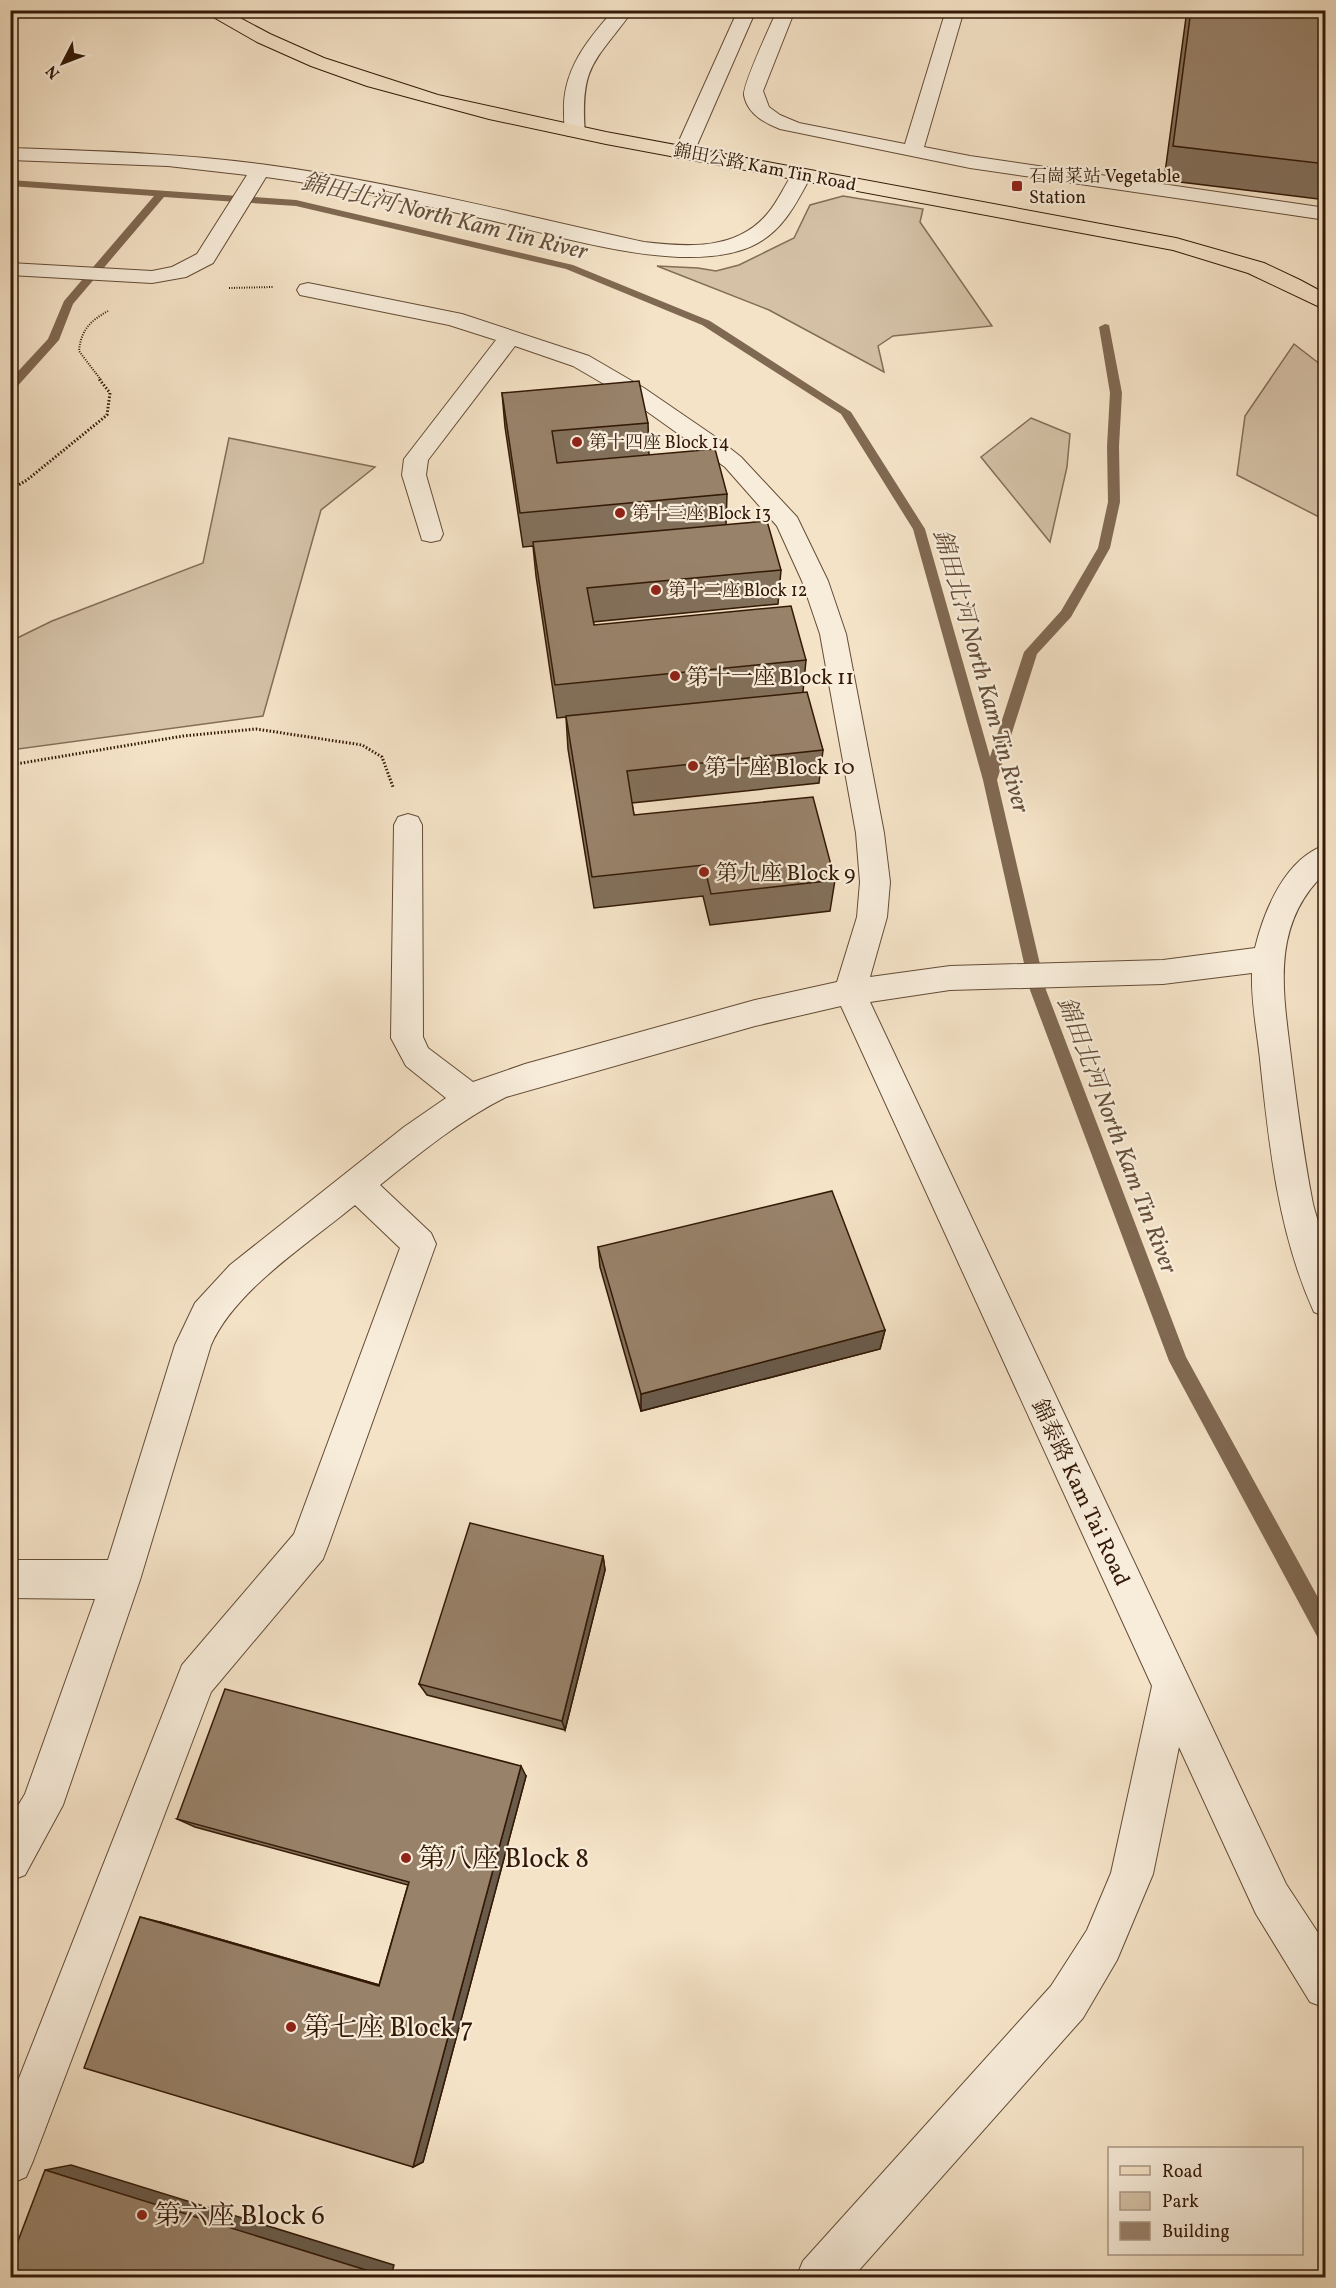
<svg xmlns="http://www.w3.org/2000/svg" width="1336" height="2288" viewBox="0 0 1336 2288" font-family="Vollkorn,'Noto Serif TC',serif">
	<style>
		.green { fill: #d4c1a6; stroke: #846d56; stroke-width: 1.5 }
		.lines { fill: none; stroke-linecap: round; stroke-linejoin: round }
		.stream { fill: #806952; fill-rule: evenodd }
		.minor-casing { stroke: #644c36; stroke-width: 2 }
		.major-casing { stroke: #331906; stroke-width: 2 }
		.path-far1 { stroke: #331906; stroke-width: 2; stroke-dasharray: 1 1.5; stroke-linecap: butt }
		.path { stroke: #331906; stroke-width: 3; stroke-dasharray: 1.5 2; stroke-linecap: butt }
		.minor { fill: #f8eddb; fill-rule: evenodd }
		.major { fill: #f5e3c7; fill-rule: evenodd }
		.wall { fill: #83705b; stroke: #331906; stroke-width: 1.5 }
		.shaded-wall { fill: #6a5b4a; stroke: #331906; stroke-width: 1.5 }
		.building { fill: #98826a; stroke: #331906; stroke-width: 1.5 }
		.poi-dot { fill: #8f2418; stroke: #f8eddb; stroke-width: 2 }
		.labels { text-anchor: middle; stroke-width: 4.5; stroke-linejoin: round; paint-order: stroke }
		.far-street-label { font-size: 18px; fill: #331906; stroke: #f8eddb }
		.far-poi-label { font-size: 18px; fill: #331906; stroke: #f8eddb; text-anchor: start }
		.poi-label { font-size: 22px; fill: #331906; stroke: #f8eddb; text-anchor: start }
		.street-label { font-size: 22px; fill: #331906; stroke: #f8eddb }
		.water-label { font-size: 24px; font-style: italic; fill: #664e39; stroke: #f8eddb }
		.near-poi-label { font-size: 27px; fill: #331906; stroke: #f8eddb; text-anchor: start }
	</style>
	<rect width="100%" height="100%" fill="#f5e3c7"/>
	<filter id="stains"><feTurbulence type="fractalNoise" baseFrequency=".00333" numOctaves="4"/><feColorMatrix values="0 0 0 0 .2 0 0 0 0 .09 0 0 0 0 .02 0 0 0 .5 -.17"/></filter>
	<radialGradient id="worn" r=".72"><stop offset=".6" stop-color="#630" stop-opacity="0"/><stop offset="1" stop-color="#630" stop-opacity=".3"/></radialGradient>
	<g class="green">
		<path d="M 843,196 L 923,209 L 920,222 L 992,326 L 893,336 L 878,346 L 884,372 L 769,310 L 657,266 L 698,268 L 716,271 L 739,265 L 794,238 L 810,205 Z"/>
		<path d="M 1294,344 L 1325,368 L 1325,520 L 1237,475 L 1245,416 Z"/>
		<path d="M 1031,418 L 1070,434 L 1067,467 L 1050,542 L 981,457 Z"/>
		<path d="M 229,438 L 375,467 L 321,510 L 263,716 L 11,750 L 11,641 L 52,621 L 203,563 Z"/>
	</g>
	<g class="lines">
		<path class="stream" d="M 10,180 L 296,200 L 573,265 L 710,321 L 851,412 L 925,529 L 990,757 L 1024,652 L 1061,611 L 1098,548 L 1108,502 L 1107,446 L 1110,393 L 1099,327 L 1105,324 L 1109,325 L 1122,393 L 1119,446 L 1120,502 L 1110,548 L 1071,617 L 1037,654 L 997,780 L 1046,990 L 1186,1357 L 1326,1612 L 1326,1643 L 1319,1640 L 1169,1361 L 1030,990 L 983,780 L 913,529 L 841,414 L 702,325 L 566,269 L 296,206 L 164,197 L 73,304 L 59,340 L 14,390 L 10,391 L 10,380 L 48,339 L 64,301 L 154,196 L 10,186 Z"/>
		<defs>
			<g id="minor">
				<path d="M 614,10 L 633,10 C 596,62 580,63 585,132 L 582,136 L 568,136 C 564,130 564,121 564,113 C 562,71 587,40 614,10 Z"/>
				<path d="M 738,10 L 756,10 L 694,152 L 691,156 L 677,156 L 674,152 Z"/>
				<path d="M 777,10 L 795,10 L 763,91 L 769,107 L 780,115 L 799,123 L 905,144 L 946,10 L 964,10 L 924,147 L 970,156 L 1326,208 L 1326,220 L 970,168 L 780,129 C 764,123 747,113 744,95 C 743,83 771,25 777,10 Z"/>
				<path d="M 10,148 C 94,151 177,153 260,164 C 389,181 517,214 644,242 C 688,247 737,251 768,213 C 779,200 785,184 795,170 L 809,170 L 812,174 C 797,202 783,232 752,246 C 684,277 557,235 485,219 C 412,203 339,187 266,177 L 213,263 L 186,277 L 152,283 L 10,275 L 10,263 L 152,271 L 172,267 L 197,254 L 247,175 L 168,166 L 10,160 Z"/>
				<path d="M 308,283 L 462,314 L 589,356 L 644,388 L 717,438 L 741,457 L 797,517 L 828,581 L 846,634 L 884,833 L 890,882 L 887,917 L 870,977 L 950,966 L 1163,960 L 1255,948 C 1264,911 1285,858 1326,845 L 1326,872 C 1268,926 1284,996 1292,1065 C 1298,1112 1304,1158 1313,1204 C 1317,1220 1324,1237 1326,1253 C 1327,1274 1326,1296 1326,1317 L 1314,1312 C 1278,1233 1269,1145 1260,1059 C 1257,1031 1251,1002 1252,973 L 1163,984 L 950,990 L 870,1002 L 1286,1884 L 1326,1945 L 1326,2008 L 1310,2002 L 1256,1914 L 1179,1747 L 1153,1874 L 1117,1960 L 1083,2018 L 852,2278 L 796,2278 L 803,2261 L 1051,1986 L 1087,1930 L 1111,1873 L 1152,1686 L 841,1006 L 755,1026 L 506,1097 C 460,1120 420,1153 380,1185 L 431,1233 L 436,1244 L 328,1546 L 323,1559 L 211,1692 L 33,2161 L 26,2177 L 10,2184 L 10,2101 L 182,1665 L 294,1534 L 400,1248 L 355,1205 C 309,1243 235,1290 211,1345 L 140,1580 L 63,1805 L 25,1875 L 10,1881 L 10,1819 L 25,1794 L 95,1599 L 10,1598 L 10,1560 L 108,1560 L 175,1345 L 195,1303 L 230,1265 L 404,1127 L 446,1098 L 406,1066 L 391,1038 L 394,825 L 398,817 L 408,814 L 418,817 L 422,825 L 423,1037 L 428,1048 L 473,1082 L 525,1064 L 755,1000 L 837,982 L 857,917 L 860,882 L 856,833 L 820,634 L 802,581 L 777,526 L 725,467 L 628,398 L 573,366 L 515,346 L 428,460 L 426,475 L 443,534 L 440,540 L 431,542 L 422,540 L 402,475 L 404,459 L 496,340 L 449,325 L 300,295 L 297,290 L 300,285 Z"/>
			</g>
			<path id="major" d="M 201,10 L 225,10 L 270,34 L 324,58 L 438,95 L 606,132 L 1176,238 L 1264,263 L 1300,280 L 1326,294 L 1326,310 L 1248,273 L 1173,250 L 606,144 L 489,119 L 367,86 L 311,66 L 257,42 Z"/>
		</defs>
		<use href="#minor" class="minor-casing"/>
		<use href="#major" class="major-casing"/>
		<g class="path-far1">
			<path d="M 229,288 L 273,287"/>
			<path d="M 101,380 L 79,351 C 81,330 90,321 108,311"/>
		</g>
		<g class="path">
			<path d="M 10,490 L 27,480 L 107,415 L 110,393 L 99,379"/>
			<path d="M 10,765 L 183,736 L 256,729 L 362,745 L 382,757 L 393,787"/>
		</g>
		<use href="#minor" class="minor"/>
		<use href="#major" class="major"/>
	</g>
	<g class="wall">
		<path d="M 1187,10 L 1326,10 L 1326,200 L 1164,180 Z"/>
		<path d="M 502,393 L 648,423 L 649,455 L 727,494 L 726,525 L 781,570 L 778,604 L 593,622 L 594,625 L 806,660 L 803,692 L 823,750 L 819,783 L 632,803 L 634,815 L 835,880 L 830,911 L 710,925 L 703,896 L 594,908 L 568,749 L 566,717 L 557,718 L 536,576 L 533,546 L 523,547 L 505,427 Z"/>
		<path d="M 598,1247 L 885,1330 L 880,1349 L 641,1411 L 600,1267 Z"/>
		<path d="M 603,1556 L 605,1570 L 565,1730 L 427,1695 L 419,1684 Z"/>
		<path d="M 526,1776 L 423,2162 L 413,2167 L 160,1922 L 379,1985 L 408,1885 L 195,1827 L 177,1819 Z"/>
	</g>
	<g class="shaded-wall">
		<path d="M 885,1330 L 880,1349 L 641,1411 L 641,1394 Z"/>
		<path d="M 603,1556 L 605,1570 L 565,1730 L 562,1721 Z"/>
		<path d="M 521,1766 L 526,1776 L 423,2162 L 413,2167 Z"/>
		<path d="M 140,1917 L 160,1922 L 390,1988 L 379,1986 Z"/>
		<path d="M 71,2165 L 394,2265 L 391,2277 L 381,2277 L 45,2170 Z"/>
	</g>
	<g class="building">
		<path d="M 1191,10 L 1326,10 L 1326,164 L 1173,146 Z"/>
		<path d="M 639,381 L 648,423 L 552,431 L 557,463 L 715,449 L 727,494 L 520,513 L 502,393 Z"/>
		<path d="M 767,521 L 781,570 L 587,588 L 594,625 L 791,606 L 806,660 L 555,685 L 533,542 Z"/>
		<path d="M 807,692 L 823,750 L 627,771 L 634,815 L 813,797 L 835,880 L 711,894 L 704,865 L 592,877 L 566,716 Z"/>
		<path d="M 832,1191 L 885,1330 L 641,1394 L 598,1247 Z"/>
		<path d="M 470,1523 L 603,1556 L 562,1721 L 419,1684 Z"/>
		<path d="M 225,1689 L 521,1766 L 413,2167 L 84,2068 L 140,1917 L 379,1986 L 409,1882 L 177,1819 Z"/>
		<path d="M 45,2170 L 382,2275 L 381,2277 L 10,2277 L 10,2262 Z"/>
	</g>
	<g class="poi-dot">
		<rect x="1011" y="180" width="12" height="12" rx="3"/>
		<circle cx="577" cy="442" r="6"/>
		<circle cx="620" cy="513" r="6"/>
		<circle cx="656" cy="590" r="6"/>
		<circle cx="675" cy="676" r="6"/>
		<circle cx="693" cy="766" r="6"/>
		<circle cx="704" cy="872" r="6"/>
		<circle cx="406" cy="1858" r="6"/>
		<circle cx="291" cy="2027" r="6"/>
		<circle cx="142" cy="2215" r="6"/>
	</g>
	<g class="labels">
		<g class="far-street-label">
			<text transform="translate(765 167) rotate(11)" y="6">錦田公路 Kam Tin Road</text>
		</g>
		<g class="far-poi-label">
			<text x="1029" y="182">石崗菜站 Vegetable<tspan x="1029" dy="21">Station</tspan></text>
			<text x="589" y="448">第十四座 Block 14</text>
			<text x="632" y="519">第十三座 Block 13</text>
			<text x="668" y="596">第十二座 Block 12</text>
		</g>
		<g class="poi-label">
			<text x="687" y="684">第十一座 Block 11</text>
			<text x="705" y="774">第十座 Block 10</text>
			<text x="716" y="880">第九座 Block 9</text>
		</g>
		<g class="street-label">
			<text transform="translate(1082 1492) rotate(65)" y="8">錦泰路 Kam Tai Road</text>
		</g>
		<g class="water-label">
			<text transform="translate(445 216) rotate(14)" y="8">錦田北河 North Kam Tin River</text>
			<text transform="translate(982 671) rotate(74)" y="8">錦田北河 North Kam Tin River</text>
			<text transform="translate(1118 1135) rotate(69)" y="8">錦田北河 North Kam Tin River</text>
		</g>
		<g class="near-poi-label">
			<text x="418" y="1867">第八座 Block 8</text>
			<text x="303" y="2036">第七座 Block 7</text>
			<text x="154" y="2224">第六座 Block 6</text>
		</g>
	</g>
	<rect width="1336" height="2288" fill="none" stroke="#f5e3c7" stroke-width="36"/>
	<rect x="12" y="12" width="1312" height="2264" fill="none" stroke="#331906" stroke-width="3"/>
	<rect x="18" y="18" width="1300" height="2252" fill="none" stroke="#331906" stroke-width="1.5"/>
	<rect x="1108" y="2147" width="195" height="108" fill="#f8eddb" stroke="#a99886" stroke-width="1.5"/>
	<rect x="1120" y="2166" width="30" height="9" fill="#f5e3c7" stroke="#a99886" stroke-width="1.5"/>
	<text x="1162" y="2177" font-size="18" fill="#331906">Road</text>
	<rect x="1120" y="2192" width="30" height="18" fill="#d4c1a6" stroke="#a99886" stroke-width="1.5"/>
	<text x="1162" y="2207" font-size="18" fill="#331906">Park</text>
	<rect x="1120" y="2222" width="30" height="18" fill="#98826a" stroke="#a99886" stroke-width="1.5"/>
	<text x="1162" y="2237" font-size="18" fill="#331906">Building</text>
	<g transform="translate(63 63) rotate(228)" stroke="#f8eddb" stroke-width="4.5" paint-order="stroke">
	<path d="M0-4.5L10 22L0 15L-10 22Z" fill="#331906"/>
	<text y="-9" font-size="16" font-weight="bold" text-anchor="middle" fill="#331906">N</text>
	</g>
	<rect width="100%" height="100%" filter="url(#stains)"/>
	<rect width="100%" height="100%" fill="url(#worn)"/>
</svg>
